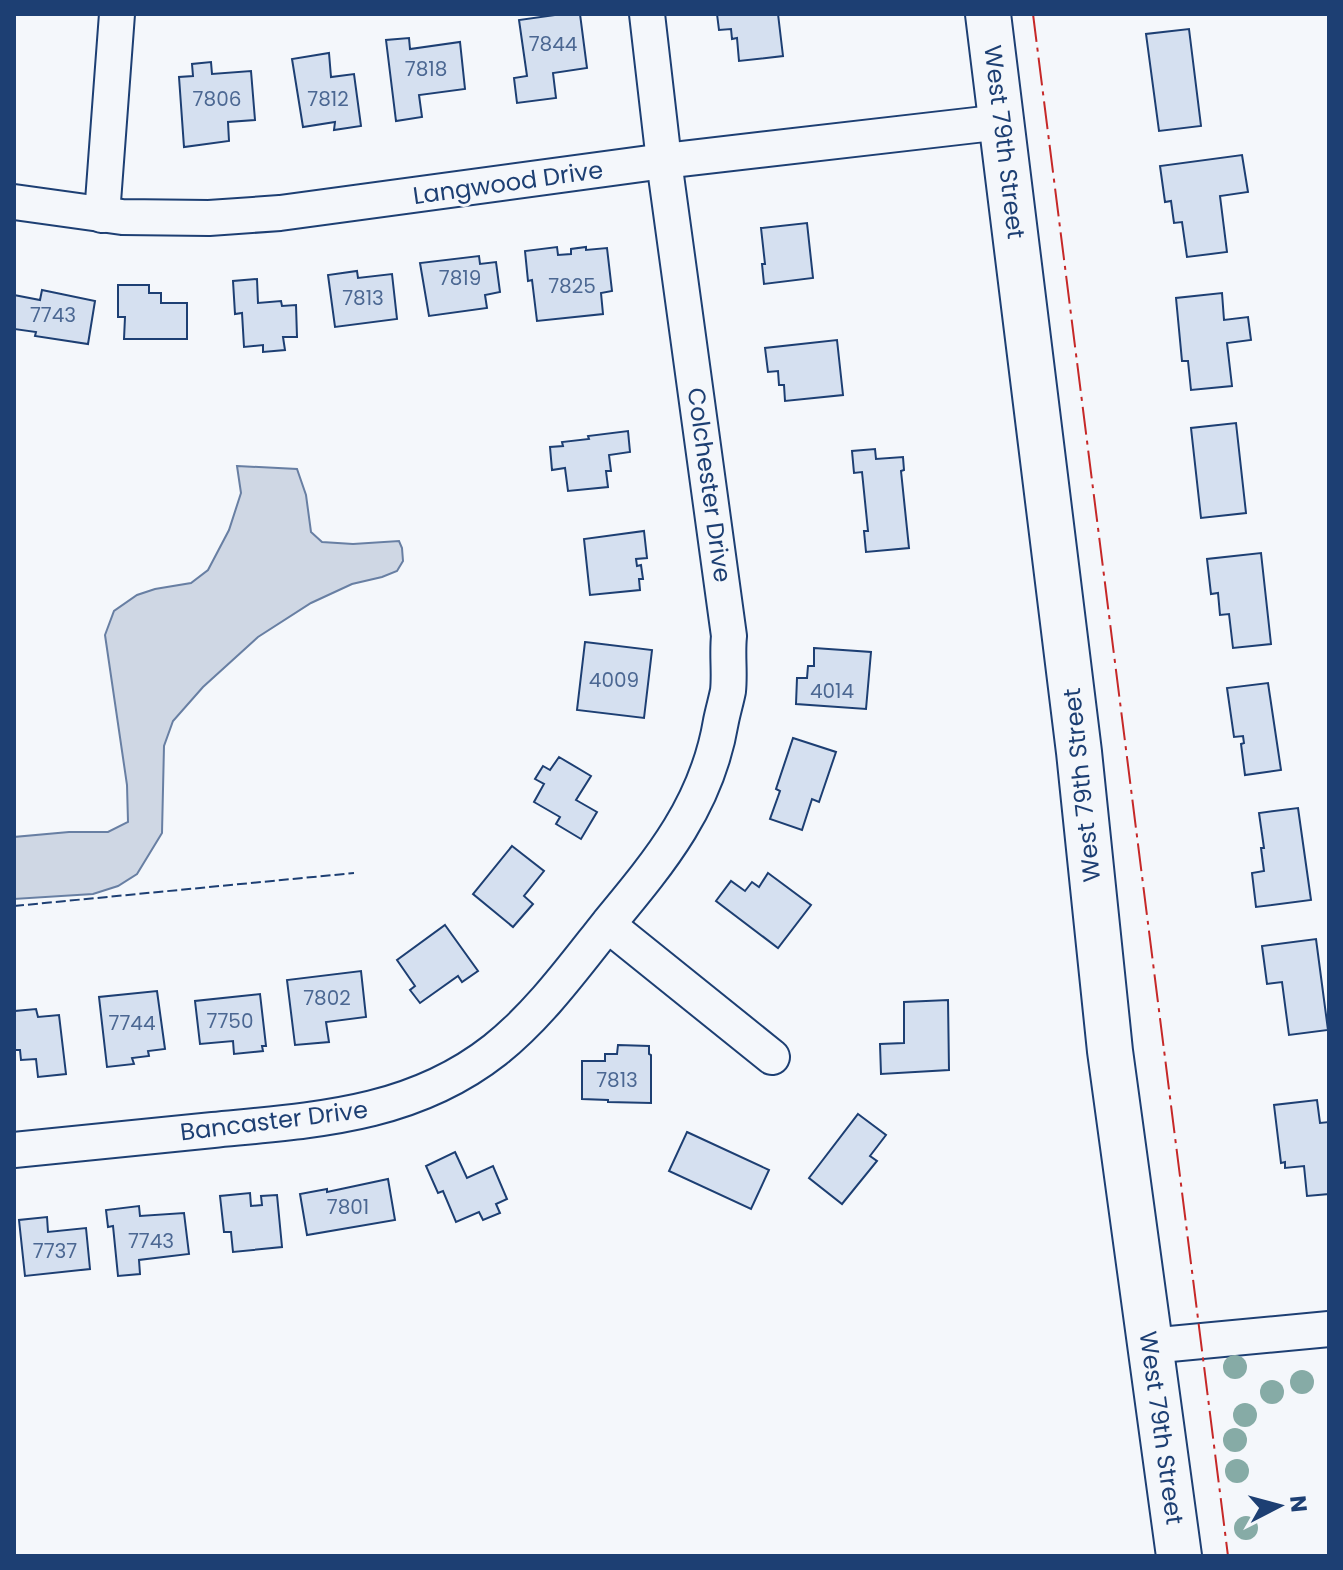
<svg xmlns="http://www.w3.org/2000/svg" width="1343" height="1570" viewBox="0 0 1343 1570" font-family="Poppins,sans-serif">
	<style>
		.water { fill: #cfd7e4; stroke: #687fa3; stroke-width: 2 }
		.building { fill: #d5e0f0; stroke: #1d3f73; stroke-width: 2 }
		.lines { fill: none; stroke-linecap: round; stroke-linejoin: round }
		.minor-casing { stroke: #1d3f73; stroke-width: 38 }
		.major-casing { stroke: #1d3f73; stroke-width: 48 }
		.minor { stroke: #f4f7fb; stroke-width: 34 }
		.major { stroke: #f4f7fb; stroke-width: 44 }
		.fence { stroke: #1d3f73; stroke-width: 2; stroke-dasharray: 10 4; stroke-linecap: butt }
		.power { stroke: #c62828; stroke-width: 2; stroke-dasharray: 28 6 4 6; stroke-linecap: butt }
		.tree { fill: #86aba6 }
		.labels { text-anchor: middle; stroke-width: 6; stroke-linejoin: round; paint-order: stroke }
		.number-label { font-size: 20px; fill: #4b6792 }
		.street-label { font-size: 24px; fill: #1d3f73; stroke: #f4f7fb }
	</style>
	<rect width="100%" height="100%" fill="#f4f7fb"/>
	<path class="water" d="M 237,466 L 297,469 L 306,495 L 311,532 L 322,542 L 353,544 L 399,541 L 402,548 L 403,561 L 397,571 L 382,577 L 352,584 L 311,603 L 258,637 L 203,687 L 173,721 L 164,746 L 162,833 L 137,874 L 118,886 L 93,894 L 14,899 L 14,837 L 69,832 L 108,832 L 128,822 L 127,785 L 105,635 L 114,611 L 137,595 L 155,589 L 191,583 L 208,570 L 229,530 L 241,493 Z"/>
	<g class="building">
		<path d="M 562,14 L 580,14 L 587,68 L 553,73 L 556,98 L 517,103 L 514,78 L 527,76 L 519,20 Z"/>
		<path d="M 717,14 L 778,14 L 783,56 L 739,61 L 737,38 L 732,39 L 731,29 L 719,30 Z"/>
		<path d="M 1189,29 L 1201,126 L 1159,131 L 1146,34 Z"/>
		<path d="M 409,38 L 410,49 L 460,42 L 465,89 L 419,95 L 422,117 L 396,121 L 386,40 Z"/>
		<path d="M 329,53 L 331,77 L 354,74 L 361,126 L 334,130 L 335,122 L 303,127 L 292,59 Z"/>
		<path d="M 211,62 L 212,74 L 251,71 L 255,120 L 228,122 L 229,141 L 184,147 L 179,77 L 193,76 L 192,64 Z"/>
		<path d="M 1242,155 L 1248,192 L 1220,196 L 1227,252 L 1187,257 L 1182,222 L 1174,223 L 1171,201 L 1165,202 L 1160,166 Z"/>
		<path d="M 807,223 L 813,278 L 764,284 L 762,264 L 765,264 L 761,228 Z"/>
		<path d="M 557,247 L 558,255 L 571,254 L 571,249 L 586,247 L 586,250 L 607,248 L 612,291 L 601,293 L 603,314 L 537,321 L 532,280 L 528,281 L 525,251 Z"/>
		<path d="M 479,256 L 480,264 L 496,262 L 500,292 L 485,295 L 487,308 L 429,316 L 420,263 Z"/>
		<path d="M 357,271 L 358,278 L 392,274 L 397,319 L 335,327 L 328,275 Z"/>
		<path d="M 257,279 L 258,303 L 281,301 L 282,306 L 296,305 L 297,337 L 283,337 L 285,350 L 263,352 L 263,345 L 244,347 L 242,313 L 235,314 L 233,281 Z"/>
		<path d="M 118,285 L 149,285 L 149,293 L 161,293 L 161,303 L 187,303 L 187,339 L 124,339 L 125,317 L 118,317 Z"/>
		<path d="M 42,290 L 95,301 L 88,344 L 35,336 L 36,332 L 14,329 L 14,295 L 40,300 Z"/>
		<path d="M 1222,293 L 1224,320 L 1248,317 L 1251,340 L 1227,343 L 1232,386 L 1191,390 L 1188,361 L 1182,361 L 1176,298 Z"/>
		<path d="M 837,340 L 843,395 L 785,401 L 784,385 L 779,385 L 778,371 L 768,372 L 765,348 Z"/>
		<path d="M 1236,423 L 1246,513 L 1201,518 L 1191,428 Z"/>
		<path d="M 628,431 L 630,452 L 609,455 L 611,471 L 606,471 L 608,487 L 568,491 L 565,468 L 552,470 L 550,447 L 563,446 L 562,442 L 589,439 L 588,436 Z"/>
		<path d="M 875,449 L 876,459 L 903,457 L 904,470 L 901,471 L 909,548 L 866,552 L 864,531 L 868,531 L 862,472 L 854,473 L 852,451 Z"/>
		<path d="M 644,531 L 647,558 L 636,559 L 637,566 L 641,565 L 643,579 L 639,579 L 640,590 L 590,595 L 584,539 Z"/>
		<path d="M 1261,553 L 1271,644 L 1233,648 L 1229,614 L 1220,615 L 1218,593 L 1211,594 L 1207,559 Z"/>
		<path d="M 585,642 L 652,650 L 644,718 L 577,710 Z"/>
		<path d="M 814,648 L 871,652 L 866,709 L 796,704 L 797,678 L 807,678 L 808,666 L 814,666 Z"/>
		<path d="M 1268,683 L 1281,770 L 1245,775 L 1241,744 L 1244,743 L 1243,736 L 1234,737 L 1227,688 Z"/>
		<path d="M 793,738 L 836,752 L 819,802 L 812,799 L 802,830 L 770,819 L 780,791 L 776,789 Z"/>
		<path d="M 559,757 L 591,776 L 576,800 L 597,812 L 581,839 L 556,824 L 560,817 L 534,802 L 544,784 L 535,779 L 543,766 L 550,770 Z"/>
		<path d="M 1298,808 L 1311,900 L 1256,907 L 1252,873 L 1264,871 L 1261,848 L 1264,848 L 1259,813 Z"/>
		<path d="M 512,846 L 544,871 L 524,896 L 533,904 L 513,927 L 473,894 Z"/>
		<path d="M 768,873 L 811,905 L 778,948 L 716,901 L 731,881 L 745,891 L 752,882 L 759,887 Z"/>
		<path d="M 445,925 L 478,971 L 462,982 L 458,976 L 420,1003 L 410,990 L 415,986 L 397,960 Z"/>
		<path d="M 1316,939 L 1328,1030 L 1289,1035 L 1282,982 L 1267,984 L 1262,946 Z"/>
		<path d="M 361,971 L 366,1017 L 326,1022 L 329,1042 L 295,1045 L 287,980 Z"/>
		<path d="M 157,991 L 165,1049 L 148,1051 L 149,1056 L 132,1058 L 134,1064 L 107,1067 L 99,997 Z"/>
		<path d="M 260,994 L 266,1046 L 262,1046 L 263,1051 L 234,1054 L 233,1041 L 200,1044 L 195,1001 Z"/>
		<path d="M 948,1000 L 949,1070 L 881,1074 L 880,1044 L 904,1043 L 904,1002 Z"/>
		<path d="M 36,1009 L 38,1017 L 59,1015 L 66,1074 L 38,1077 L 36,1059 L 21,1060 L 20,1050 L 14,1050 L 15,1011 Z"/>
		<path d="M 618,1045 L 649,1046 L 649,1054 L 651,1055 L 651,1103 L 608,1102 L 608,1100 L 582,1099 L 582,1061 L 605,1061 L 605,1054 L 617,1054 Z"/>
		<path d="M 1317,1100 L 1320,1123 L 1329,1122 L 1329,1194 L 1307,1196 L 1304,1166 L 1285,1168 L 1285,1162 L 1281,1163 L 1274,1105 Z"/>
		<path d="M 858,1114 L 886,1135 L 870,1156 L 877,1161 L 842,1204 L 809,1178 Z"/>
		<path d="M 687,1132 L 769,1170 L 751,1209 L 669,1171 Z"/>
		<path d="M 455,1152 L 467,1178 L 493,1166 L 507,1199 L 496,1204 L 500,1213 L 483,1220 L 479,1212 L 456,1222 L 443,1191 L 438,1193 L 426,1166 Z"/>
		<path d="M 388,1179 L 395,1220 L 307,1235 L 300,1194 L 327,1189 L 327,1192 Z"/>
		<path d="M 250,1193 L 251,1206 L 262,1205 L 261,1196 L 277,1195 L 282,1247 L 233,1252 L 231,1232 L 224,1232 L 220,1196 Z"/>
		<path d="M 139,1206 L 140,1216 L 184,1213 L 189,1254 L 139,1260 L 140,1274 L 118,1276 L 113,1226 L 108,1227 L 106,1210 Z"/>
		<path d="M 47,1217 L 48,1232 L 86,1228 L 90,1269 L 25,1276 L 19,1220 Z"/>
	</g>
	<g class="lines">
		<defs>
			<g id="minor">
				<path d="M 14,202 L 122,217 L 209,218 L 280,213 L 664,161 L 1002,122"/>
				<path d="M 102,215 L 117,14"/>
				<path d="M 608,925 L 772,1057"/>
				<path d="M 14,1150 C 80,1143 147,1137 213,1130 C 314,1120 411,1116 495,1050 C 539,1015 573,968 608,924 C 661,860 707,805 721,721 C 723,711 726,701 728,691 C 730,673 727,655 729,636 L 664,161 L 647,14"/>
				<path d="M 1149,1346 L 1329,1329"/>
			</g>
			<path id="major" d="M 988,14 L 1079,752 L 1110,1051 L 1179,1556"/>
		</defs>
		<use href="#minor" class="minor-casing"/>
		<use href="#major" class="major-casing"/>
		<use href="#minor" class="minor"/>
		<use href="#major" class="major"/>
		<path class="fence" d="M 14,906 L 354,873"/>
		<path class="power" d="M 1033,14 L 1228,1556"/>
	</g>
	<g class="tree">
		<circle cx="1235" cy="1367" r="12"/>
		<circle cx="1302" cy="1382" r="12"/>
		<circle cx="1272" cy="1392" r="12"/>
		<circle cx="1245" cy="1415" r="12"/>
		<circle cx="1235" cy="1440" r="12"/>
		<circle cx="1237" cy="1471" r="12"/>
		<circle cx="1246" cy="1528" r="12"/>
	</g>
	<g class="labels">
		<g class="number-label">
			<text x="553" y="51">7844</text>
			<text x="426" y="76">7818</text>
			<text x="217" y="106">7806</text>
			<text x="328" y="106">7812</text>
			<text x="460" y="285">7819</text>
			<text x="572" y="293">7825</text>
			<text x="363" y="305">7813</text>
			<text x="53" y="322">7743</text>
			<text x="614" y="687">4009</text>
			<text x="832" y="698">4014</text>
			<text x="327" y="1005">7802</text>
			<text x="230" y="1028">7750</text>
			<text x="132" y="1030">7744</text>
			<text x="617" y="1087">7813</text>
			<text x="348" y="1214">7801</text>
			<text x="151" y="1248">7743</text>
			<text x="55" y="1258">7737</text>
		</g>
		<g class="street-label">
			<text transform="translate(1004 142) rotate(83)" y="8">West 79th Street</text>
			<text transform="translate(508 183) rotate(-8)" y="8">Langwood Drive</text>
			<text transform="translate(709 485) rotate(82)" y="8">Colchester Drive</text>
			<text transform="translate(1082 785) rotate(-96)" y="8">West 79th Street</text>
			<text transform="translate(274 1121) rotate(-7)" y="8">Bancaster Drive</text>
			<text transform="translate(1161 1428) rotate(82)" y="8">West 79th Street</text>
		</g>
	</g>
	<rect width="1343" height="1570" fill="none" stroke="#1d3f73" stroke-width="32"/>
	<g transform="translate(1279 1506) rotate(84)" stroke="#f4f7fb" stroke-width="6" paint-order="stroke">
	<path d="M0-6L14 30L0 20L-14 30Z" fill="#1d3f73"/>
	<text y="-12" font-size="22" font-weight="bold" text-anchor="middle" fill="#1d3f73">N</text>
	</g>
</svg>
